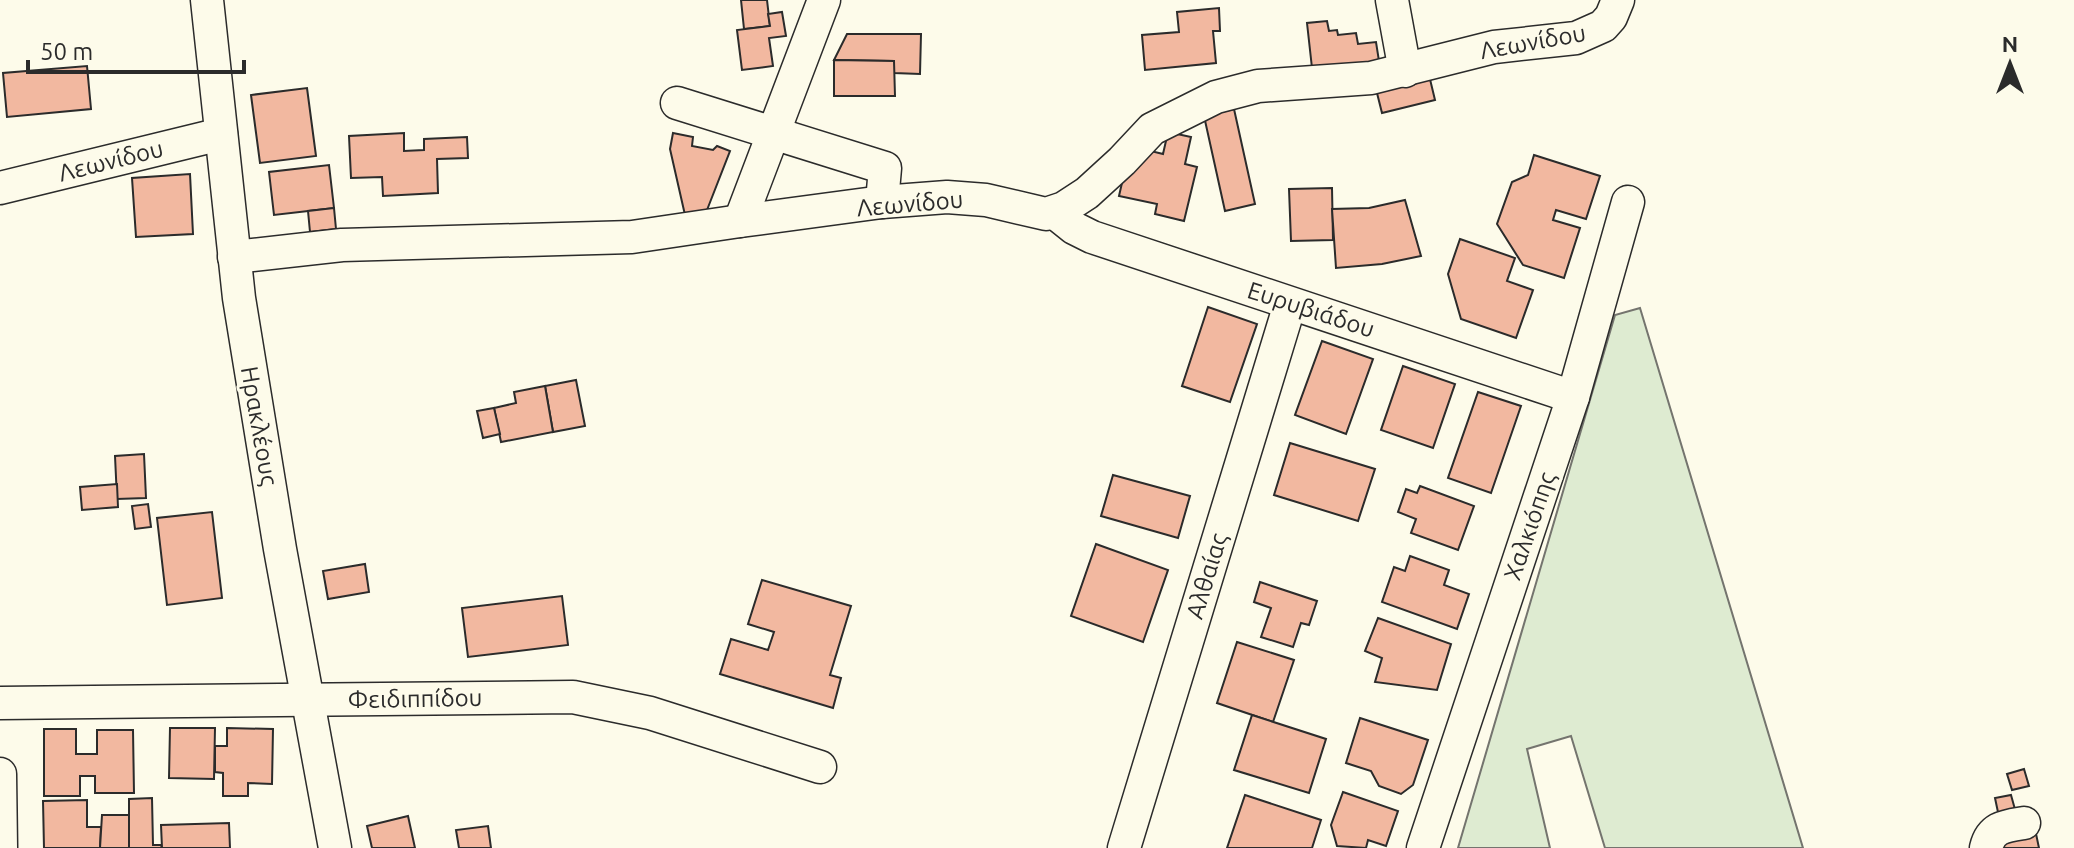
<svg xmlns="http://www.w3.org/2000/svg" width="2074" height="848" viewBox="0 0 2074 848" font-family="Ubuntu,sans-serif">
	<style>
		.green { fill: #deebd1; stroke: #74746e; stroke-width: 2 }
		.building { fill: #f2b8a0; stroke: #2b2b2b; stroke-width: 2 }
		.lines { fill: none; stroke-linecap: round; stroke-linejoin: round }
		.minor-casing { stroke: #2b2b2b; stroke-width: 35 }
		.minor { stroke: #fdfbea; stroke-width: 32 }
		.labels { text-anchor: middle; stroke-width: 6; stroke-linejoin: round; paint-order: stroke }
		.street-label { font-size: 24px; fill: #2b2b2b; stroke: #fdfbea }
	</style>
	<rect width="100%" height="100%" fill="#fdfbea"/>
	<path class="green" d="M 1640,308 L 1803,848 L 1605,848 L 1571,736 L 1527,749 L 1550,848 L 1458,848 L 1615,315 Z"/>
	<g class="building">
		<path d="M 741,0 L 767,0 L 770,26 L 744,29 Z"/>
		<path d="M 1219,8 L 1220,31 L 1213,31 L 1216,63 L 1145,70 L 1142,35 L 1179,32 L 1177,12 Z"/>
		<path d="M 782,12 L 786,36 L 769,38 L 773,66 L 742,70 L 737,30 L 770,26 L 768,14 Z"/>
		<path d="M 1327,21 L 1329,31 L 1337,30 L 1338,35 L 1356,33 L 1358,44 L 1376,42 L 1379,61 L 1312,68 L 1307,23 Z"/>
		<path d="M 847,34 L 921,34 L 920,74 L 894,73 L 894,61 L 834,60 Z"/>
		<path d="M 834,60 L 894,61 L 895,96 L 834,96 Z"/>
		<path d="M 87,66 L 91,109 L 7,117 L 3,73 Z"/>
		<path d="M 1429,75 L 1435,100 L 1382,113 L 1376,89 Z"/>
		<path d="M 307,88 L 316,156 L 260,163 L 251,95 Z"/>
		<path d="M 1234,109 L 1255,204 L 1225,211 L 1204,116 Z"/>
		<path d="M 1168,132 L 1191,137 L 1185,164 L 1197,167 L 1184,221 L 1155,214 L 1157,204 L 1119,196 L 1124,174 L 1147,150 L 1163,154 Z"/>
		<path d="M 404,133 L 404,151 L 424,150 L 424,139 L 467,137 L 468,158 L 437,159 L 438,193 L 383,196 L 382,177 L 351,178 L 349,136 Z"/>
		<path d="M 673,133 L 693,137 L 692,146 L 713,150 L 717,146 L 730,151 L 707,210 L 685,215 L 670,149 Z"/>
		<path d="M 1534,155 L 1600,176 L 1586,219 L 1556,210 L 1553,220 L 1580,228 L 1564,278 L 1523,265 L 1497,224 L 1512,182 L 1528,175 Z"/>
		<path d="M 329,165 L 334,208 L 274,215 L 269,172 Z"/>
		<path d="M 190,174 L 193,234 L 136,237 L 132,178 Z"/>
		<path d="M 1332,188 L 1333,240 L 1291,241 L 1289,189 Z"/>
		<path d="M 1405,200 L 1421,256 L 1382,264 L 1336,268 L 1332,209 L 1369,208 Z"/>
		<path d="M 334,208 L 336,229 L 310,232 L 308,211 Z"/>
		<path d="M 1460,239 L 1515,258 L 1507,281 L 1533,290 L 1516,338 L 1461,319 L 1448,274 Z"/>
		<path d="M 1208,307 L 1257,324 L 1230,402 L 1182,386 Z"/>
		<path d="M 1322,341 L 1373,359 L 1346,434 L 1295,415 Z"/>
		<path d="M 1403,366 L 1455,384 L 1433,448 L 1381,430 Z"/>
		<path d="M 576,380 L 585,426 L 553,432 L 545,386 Z"/>
		<path d="M 545,386 L 553,432 L 501,442 L 494,408 L 516,403 L 514,392 Z"/>
		<path d="M 1478,392 L 1521,406 L 1491,493 L 1448,478 Z"/>
		<path d="M 494,408 L 500,434 L 483,438 L 477,411 Z"/>
		<path d="M 1290,443 L 1375,469 L 1358,521 L 1274,495 Z"/>
		<path d="M 144,454 L 146,498 L 117,499 L 115,456 Z"/>
		<path d="M 1113,475 L 1190,496 L 1178,538 L 1101,516 Z"/>
		<path d="M 117,484 L 118,507 L 82,510 L 80,487 Z"/>
		<path d="M 1420,486 L 1474,506 L 1458,550 L 1411,533 L 1416,519 L 1398,512 L 1406,489 L 1417,493 Z"/>
		<path d="M 148,504 L 151,527 L 135,529 L 132,506 Z"/>
		<path d="M 212,512 L 222,598 L 167,605 L 157,518 Z"/>
		<path d="M 1096,544 L 1168,570 L 1143,642 L 1071,616 Z"/>
		<path d="M 1410,556 L 1449,570 L 1444,585 L 1469,594 L 1457,629 L 1382,602 L 1394,567 L 1405,571 Z"/>
		<path d="M 365,564 L 369,592 L 328,599 L 323,571 Z"/>
		<path d="M 762,580 L 851,606 L 830,675 L 841,678 L 833,708 L 720,674 L 731,639 L 768,650 L 774,632 L 748,624 Z"/>
		<path d="M 1260,582 L 1317,601 L 1309,625 L 1301,623 L 1293,647 L 1261,637 L 1271,608 L 1254,602 Z"/>
		<path d="M 562,596 L 568,645 L 468,657 L 462,608 Z"/>
		<path d="M 1378,618 L 1451,644 L 1437,690 L 1375,682 L 1382,658 L 1365,651 Z"/>
		<path d="M 1237,642 L 1294,660 L 1273,722 L 1217,703 Z"/>
		<path d="M 1252,715 L 1326,739 L 1309,793 L 1234,770 Z"/>
		<path d="M 1360,718 L 1428,740 L 1413,785 L 1401,794 L 1379,786 L 1371,771 L 1346,763 Z"/>
		<path d="M 170,728 L 215,728 L 214,779 L 169,778 Z"/>
		<path d="M 227,728 L 273,729 L 272,784 L 248,783 L 248,796 L 223,796 L 223,773 L 215,772 L 215,746 L 227,746 Z"/>
		<path d="M 44,729 L 76,729 L 76,754 L 97,754 L 97,730 L 133,730 L 134,793 L 95,793 L 95,776 L 80,776 L 80,796 L 44,796 Z"/>
		<path d="M 2024,769 L 2029,786 L 2012,790 L 2007,774 Z"/>
		<path d="M 1343,792 L 1398,811 L 1386,846 L 1368,840 L 1366,848 L 1337,846 L 1331,825 Z"/>
		<path d="M 1245,795 L 1321,820 L 1312,848 L 1227,848 Z"/>
		<path d="M 2011,795 L 2016,813 L 1999,817 L 1995,798 Z"/>
		<path d="M 152,798 L 153,845 L 161,845 L 162,848 L 129,848 L 129,799 Z"/>
		<path d="M 87,800 L 87,827 L 101,827 L 100,848 L 44,848 L 43,801 Z"/>
		<path d="M 102,815 L 129,815 L 129,848 L 100,848 Z"/>
		<path d="M 408,816 L 415,848 L 372,848 L 367,826 Z"/>
		<path d="M 229,823 L 230,848 L 162,848 L 161,825 Z"/>
		<path d="M 488,826 L 491,848 L 459,848 L 456,830 Z"/>
		<path d="M 2035,829 L 2039,848 L 1995,848 Z"/>
	</g>
	<g class="lines">
		<defs>
			<g id="minor">
				<path d="M 207,0 L 239,298 L 280,549 L 335,848"/>
				<path d="M 1392,0 L 1405,71"/>
				<path d="M 677,103 L 885,168 L 882,202"/>
				<path d="M 0,188 L 221,134"/>
				<path d="M 1054,212 L 1074,228 L 1092,237 L 1573,397"/>
				<path d="M 740,221 L 824,0"/>
				<path d="M 234,257 L 342,245 L 632,237 L 740,221 L 882,202 L 947,197 L 986,200 L 1046,214 L 1064,208 L 1087,193 L 1122,161 L 1152,129 L 1216,97 L 1258,86 L 1371,78 L 1494,47 L 1576,38 L 1603,26 L 1611,17 L 1618,0"/>
				<path d="M 0,703 L 573,697 L 650,713 L 820,767"/>
				<path d="M 0,774 L 1,848"/>
				<path d="M 1124,848 L 1290,304"/>
				<path d="M 1423,848 L 1573,397 L 1628,202"/>
				<path d="M 1986,848 C 1991,827 2005,826 2024,823"/>
			</g>
		</defs>
		<use href="#minor" class="minor-casing"/>
		<use href="#minor" class="minor"/>
	</g>
	<g class="labels">
		<g class="street-label">
			<text transform="translate(1533 42) rotate(-10)" y="8">Λεωνίδου</text>
			<text transform="translate(111 161) rotate(-14)" y="8">Λεωνίδου</text>
			<text transform="translate(910 204) rotate(-5)" y="8">Λεωνίδου</text>
			<text transform="translate(1311 310) rotate(18)" y="8">Ευρυβιάδου</text>
			<text transform="translate(259 426) rotate(80)" y="8">Ηρακλέους</text>
			<text transform="translate(1530 526) rotate(-71)" y="8">Χαλκιόπης</text>
			<text transform="translate(1207 576) rotate(-73)" y="8">Αλθαίας</text>
			<text transform="translate(415 699) rotate(-1)" y="8">Φειδιππίδου</text>
		</g>
	</g>
	<g transform="translate(2010 64)" stroke="#fdfbea" stroke-width="6" paint-order="stroke">
	<path d="M0-6L14 30L0 20L-14 30Z" fill="#2b2b2b"/>
	<text y="-12" font-size="22" font-weight="bold" text-anchor="middle" fill="#2b2b2b">N</text>
	</g>
	<path d="M28 60v12h216v-12" fill="none" stroke="#2b2b2b" stroke-width="4"/>
	<text x="40" y="60" font-size="24" fill="#2b2b2b" stroke="#fdfbea" stroke-width="6" paint-order="stroke">50 m</text>
</svg>
